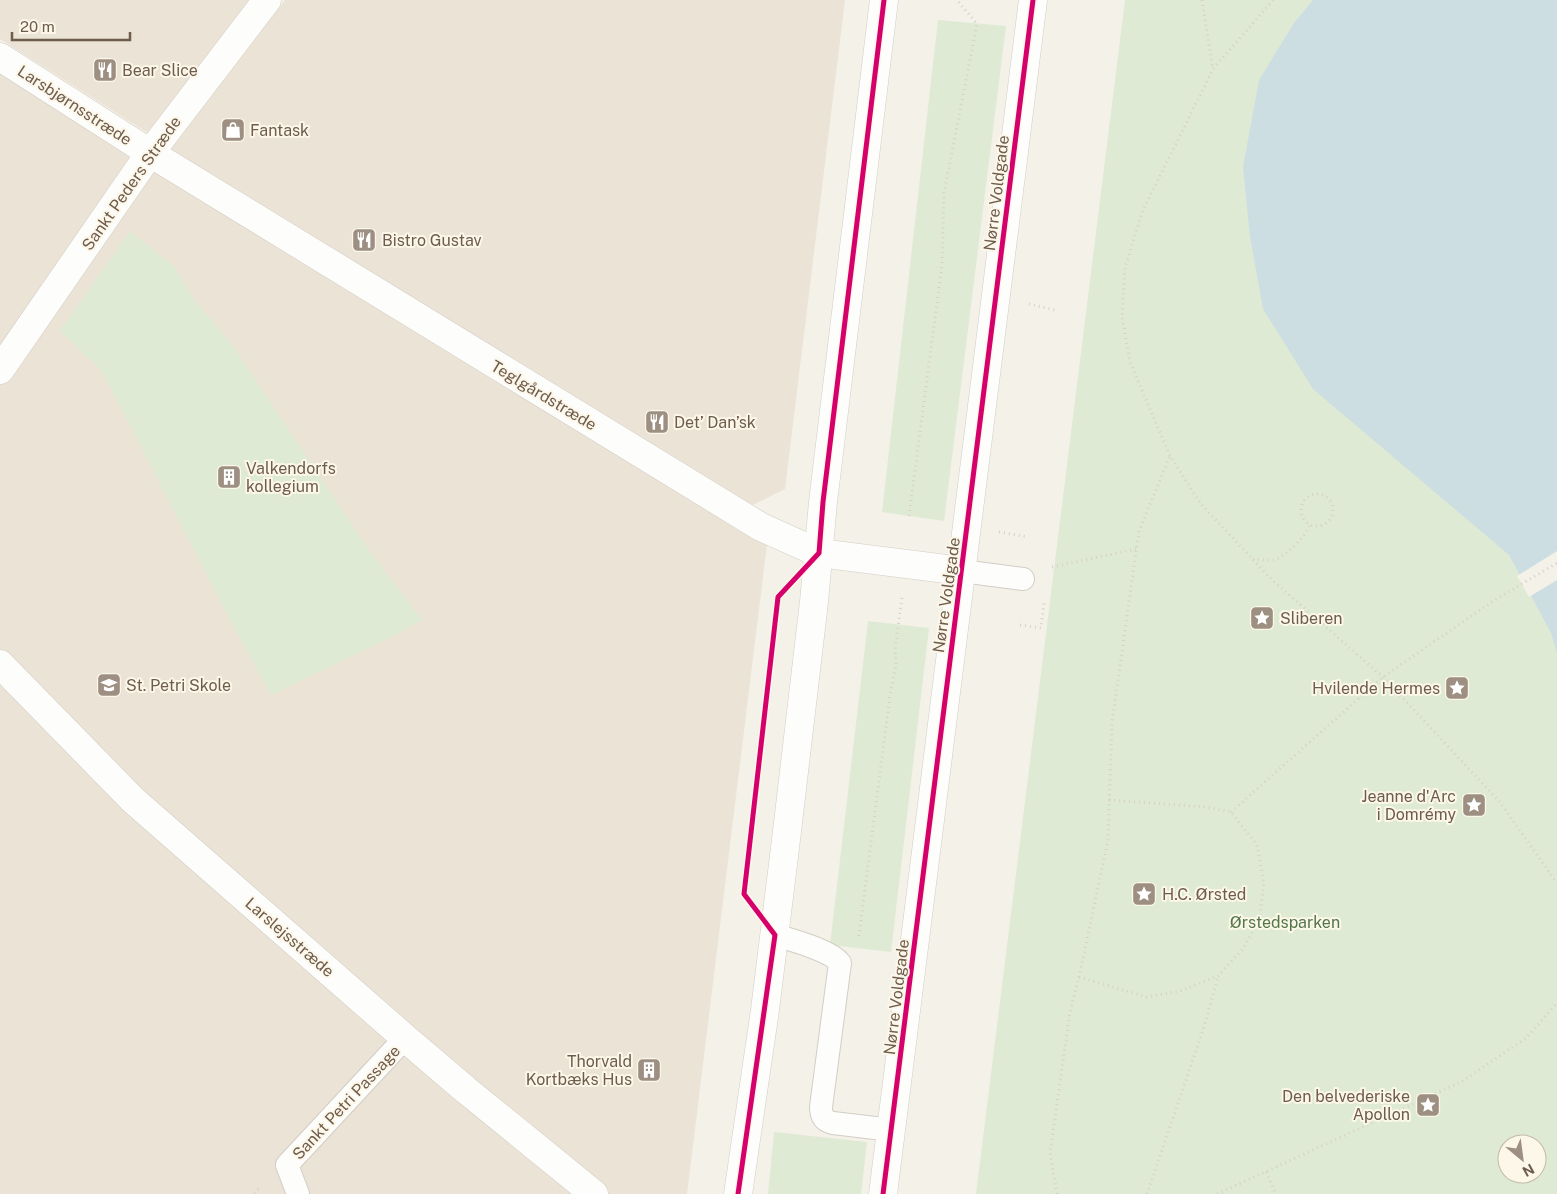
<svg xmlns="http://www.w3.org/2000/svg" width="1557" height="1194" viewBox="0 0 1557 1194" font-family="'Public Sans',sans-serif">
	<style>
		.residential { fill: #ebe3d5 }
		.green { fill: #dfead4; fill-rule: evenodd }
		.water { fill: #ccdee2 }
		.pier { fill: #f4f1e8 }
		.lines { fill: none; stroke-linecap: round; stroke-linejoin: round }
		.lane-casing { stroke: #d2cdc5; stroke-width: 24 }
		.street-casing { stroke: #d2cdc5; stroke-width: 29 }
		.secondary-casing { stroke: #d2cdc5; stroke-width: 29 }
		.path { stroke: #d6d0ca; stroke-width: 3; stroke-dasharray: 1 4; stroke-linecap: butt }
		.lane { stroke: #fdfdfc; stroke-width: 22 }
		.street { stroke: #fdfdfc; stroke-width: 28 }
		.secondary { stroke: #fdfdfc; stroke-width: 28 }
		.cycleway-casing { stroke: #fcf7e9; stroke-width: 8 }
		.cycleway { stroke: #d6006c; stroke-width: 5 }
		.labels { text-anchor: middle; stroke-width: 4; stroke-linejoin: round; paint-order: stroke }
		.poi-label { font-size: 16px; fill: #6e5c4d; stroke: #fcf7e9; text-anchor: start }
		.street-label { font-size: 16px; fill: #6e5c4d; stroke: #fcf7e9 }
		.park-label { font-size: 16px; fill: #527849; stroke: #fcf7e9 }
	</style>
	<rect width="100%" height="100%" fill="#f4f1e8"/>
	<g class="residential">
		<path d="M 0,0 L 249,0 L 148,133 L 0,39 Z"/>
		<path d="M 285,0 L 845,0 L 785,489 L 753,505 L 168,150 Z"/>
		<path d="M 0,71 L 131,158 L 0,352 Z"/>
		<path d="M 152,163 L 767,544 L 687,1194 L 608,1194 L 469,1084 L 137,792 L 0,655 L 0,382 Z"/>
		<path d="M 0,677 L 575,1194 L 0,1194 Z"/>
	</g>
	<g class="green">
		<path d="M 1125,0 L 1557,0 L 1557,1194 L 976,1194 ZM 1507,1144 L 1537,1144 L 1537,1174 L 1507,1174 Z"/>
		<path d="M 938,20 L 1006,26 L 944,521 L 882,512 Z"/>
		<path d="M 130,231 L 174,266 L 192,297 L 233,346 L 371,553 L 422,620 L 396,635 L 271,695 L 230,620 L 102,371 L 60,331 Z"/>
		<path d="M 868,621 L 929,628 L 891,952 L 830,945 Z"/>
		<path d="M 774,1132 L 867,1142 L 861,1194 L 768,1194 Z"/>
	</g>
	<path class="water" d="M 1313,0 L 1557,0 L 1557,653 L 1551,633 L 1509,555 L 1313,389 L 1263,309 L 1250,237 L 1243,167 L 1259,80 L 1294,23 Z"/>
	<path class="pier" d="M 1557,551 L 1557,580 L 1529,597 L 1517,576 Z"/>
	<g class="lines">
		<defs>
			<g id="lane">
				<path d="M 962,571 L 1023,579"/>
				<path d="M 775,935 C 791,940 830,950 840,963 L 821,1107 C 821,1116 824,1121 833,1123 L 892,1130"/>
				<path d="M 298,1194 L 287,1165 L 405,1038"/>
			</g>
			<g id="street">
				<path d="M 0,57 L 150,153 L 761,527 L 819,553 L 962,571"/>
				<path d="M 0,370 L 150,153 L 267,0"/>
				<path d="M 0,664 L 133,800 L 405,1038 L 466,1090 L 594,1194"/>
			</g>
			<g id="secondary">
				<path d="M 738,1194 L 765,1010 L 785,848 L 814,602 L 823,502 L 884,0"/>
				<path d="M 883,1194 L 1033,0"/>
			</g>
		</defs>
		<use href="#lane" class="lane-casing"/>
		<use href="#street" class="street-casing"/>
		<use href="#secondary" class="secondary-casing"/>
		<g class="path">
			<path d="M 1202,0 L 1213,69"/>
			<path d="M 1273,0 L 1213,69 L 1142,212 L 1125,268 L 1122,316 L 1130,362 L 1170,456 L 1201,504 L 1271,579 L 1383,677 L 1499,801 L 1557,883"/>
			<path d="M 1029,304 L 1055,310"/>
			<circle cx="1317" cy="510" r="16"/>
			<path d="M 909,516 L 942,265 L 944,193 L 977,24 L 957,0"/>
			<path d="M 999,532 L 1028,537"/>
			<path d="M 1253,559 C 1259,559 1267,561 1273,560 C 1286,557 1306,536 1310,524"/>
			<path d="M 1052,567 L 1136,549"/>
			<path d="M 1020,625 L 1041,628 L 1044,603"/>
			<path d="M 1231,812 L 1383,677 L 1493,601 L 1557,563"/>
			<path d="M 859,936 L 890,695 L 896,665 L 895,650 L 902,597"/>
			<path d="M 1079,977 L 1147,997 L 1180,991 L 1218,976 L 1242,950 L 1259,921 L 1264,883 L 1257,845 L 1231,812 L 1205,807 L 1108,800"/>
			<path d="M 1266,1172 L 1276,1194"/>
			<path d="M 254,1193 L 261,1187"/>
			<path d="M 1057,1194 L 1050,1153 L 1070,1012 L 1079,977 L 1108,840 L 1112,723 L 1139,531 L 1170,456"/>
			<path d="M 1147,1194 L 1203,1030 L 1218,977"/>
			<path d="M 1217,1194 L 1461,1082 L 1526,1038 L 1557,1003"/>
		</g>
		<use href="#lane" class="lane"/>
		<use href="#street" class="street"/>
		<use href="#secondary" class="secondary"/>
		<defs>
			<g id="cycleway">
				<path d="M 738,1194 L 775,935 L 744,894 L 778,597 L 819,553 L 823,502 L 884,0"/>
				<path d="M 883,1194 L 1033,0"/>
			</g>
		</defs>
		<use href="#cycleway" class="cycleway-casing"/>
		<use href="#cycleway" class="cycleway"/>
	</g>
	<defs>
		<symbol id="restaurant-square" viewBox="-11 -11 22 22"><rect x="-9" y="-9" width="18" height="18" rx="4" fill="#9d9083" stroke="#fcf7e9"/><path d="M-5-6h1v4h1v-4h1v4h1v-4h1v5L-1.5 .5V6h-2V.5L-5-1ZM5-6V6H3V1.5H1.5Q1.5-4 5-6Z" fill="#fff"/></symbol>
		<symbol id="shop-square" viewBox="-11 -11 22 22"><rect x="-9" y="-9" width="18" height="18" rx="4" fill="#9d9083" stroke="#fcf7e9"/><path d="M-5-2.5h2.3a2.7 3.5 0 0 1 5.4 0H5L5.5 6h-11ZM-1.5-2.5h3a1.5 2.3 0 0 0-3 0Z" fill="#fff"/></symbol>
		<symbol id="building-square" viewBox="-11 -11 22 22"><rect x="-9" y="-9" width="18" height="18" rx="4" fill="#9d9083" stroke="#fcf7e9"/><path d="M-4-6H4V6H1V3H-1V6H-4ZM-2.5-4.3h1.7v1.8h-1.7ZM.8-4.3h1.7v1.8H.8ZM-2.5-1h1.7V.8h-1.7ZM.8-1h1.7V.8H.8Z" fill="#fff"/></symbol>
		<symbol id="sight-square" viewBox="-11 -11 22 22"><rect x="-9" y="-9" width="18" height="18" rx="4" fill="#9d9083" stroke="#fcf7e9"/><path d="M0-6L1.8-2.2L6-1.7L2.9 1.2L3.7 5.4L0 3.3L-3.7 5.4L-2.9 1.2L-6-1.7L-1.8-2.2Z" fill="#fff"/></symbol>
		<symbol id="school-square" viewBox="-11 -11 22 22"><rect x="-9" y="-9" width="18" height="18" rx="4" fill="#9d9083" stroke="#fcf7e9"/><path d="M0-5L7-2L0 1L-7-2ZM-4 1L0 2.5L4 1V4Q0 6-4 4Z" fill="#fff"/></symbol>
	</defs>
	<g fill-rule="evenodd">
		<use href="#restaurant-square" x="91" y="56" width="28" height="28"/>
		<use href="#shop-square" x="219" y="116" width="28" height="28"/>
		<use href="#restaurant-square" x="350" y="226" width="28" height="28"/>
		<use href="#restaurant-square" x="643" y="408" width="28" height="28"/>
		<use href="#building-square" x="215" y="463" width="28" height="28"/>
		<use href="#sight-square" x="1248" y="604" width="28" height="28"/>
		<use href="#school-square" x="95" y="671" width="28" height="28"/>
		<use href="#sight-square" x="1443" y="674" width="28" height="28"/>
		<use href="#sight-square" x="1460" y="791" width="28" height="28"/>
		<use href="#sight-square" x="1130" y="880" width="28" height="28"/>
		<use href="#building-square" x="635" y="1056" width="28" height="28"/>
		<use href="#sight-square" x="1414" y="1091" width="28" height="28"/>
	</g>
	<g class="labels">
		<g class="poi-label">
			<text x="122" y="76">Bear Slice</text>
			<text x="250" y="136">Fantask</text>
			<text x="382" y="246">Bistro Gustav</text>
			<text x="674" y="428">Det’ Dan’sk</text>
			<text x="246" y="474">Valkendorfs<tspan x="246" dy="18">kollegium</tspan></text>
			<text x="1280" y="624">Sliberen</text>
			<text x="126" y="691">St. Petri Skole</text>
			<text x="1440" y="694" text-anchor="end">Hvilende Hermes</text>
			<text x="1456" y="802" text-anchor="end">Jeanne d'Arc<tspan x="1456" dy="18">i Domrémy</tspan></text>
			<text x="1162" y="900">H.C. Ørsted</text>
			<text x="632" y="1067" text-anchor="end">Thorvald<tspan x="632" dy="18">Kortbæks Hus</tspan></text>
			<text x="1410" y="1102" text-anchor="end">Den belvederiske<tspan x="1410" dy="18">Apollon</tspan></text>
		</g>
		<g class="street-label">
			<text transform="translate(75 105) rotate(33)" y="6">Larsbjørnsstræde</text>
			<text transform="translate(131 183) rotate(-55)" y="6">Sankt Peders Stræde</text>
			<text transform="translate(996 193) rotate(-83)" y="6">Nørre Voldgade</text>
			<text transform="translate(544 395) rotate(31)" y="6">Teglgårdstræde</text>
			<text transform="translate(946 595) rotate(-82)" y="6">Nørre Voldgade</text>
			<text transform="translate(290 937) rotate(41)" y="6">Larslejsstræde</text>
			<text transform="translate(896 997) rotate(-83)" y="6">Nørre Voldgade</text>
			<text transform="translate(346 1102) rotate(-47)" y="6">Sankt Petri Passage</text>
		</g>
		<g class="park-label">
			<text x="1285" y="928">Ørstedsparken</text>
		</g>
	</g>
	<g transform="translate(1522 1159) rotate(151)"><circle r="24" fill="#fcf7e9" stroke="#c3b9ab"/>
	<path d="M0-4L9 19L0 12L-9 19Z" fill="#9d9083"/>
	<text y="-8" font-size="14" font-weight="bold" text-anchor="middle" fill="#6e5c4d">N</text>
	</g>
	<path d="M12 32v8h118v-8" fill="none" stroke="#6e5c4d" stroke-width="2.5"/>
	<text x="20" y="32" font-size="15" fill="#6e5c4d" stroke="#fcf7e9" stroke-width="4" paint-order="stroke">20 m</text>
</svg>
